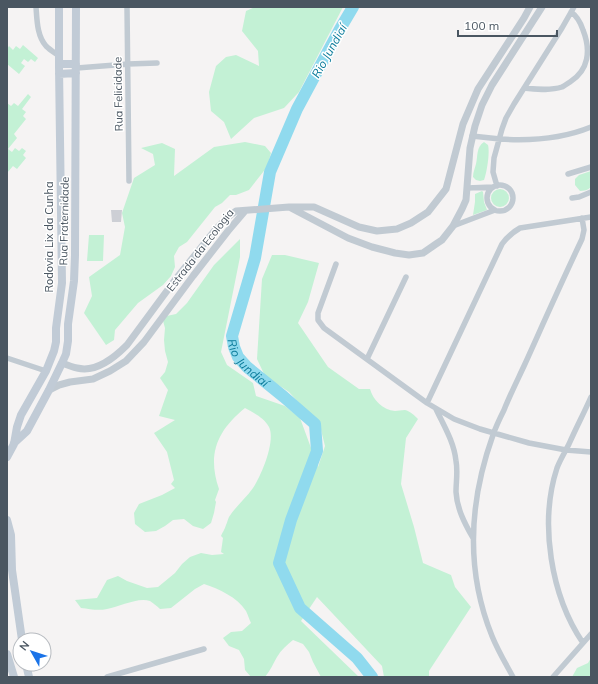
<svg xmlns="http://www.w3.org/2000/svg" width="598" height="684" font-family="Mulish,sans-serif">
<rect width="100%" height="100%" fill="#f5f3f3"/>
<path fill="#c3f1d5" d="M255,7H343L299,92L284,108L254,118L231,139L224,122L211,111L209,92L216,66L226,57L236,55L259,66L258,51L242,31L246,11Z
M23,45L38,58L35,62L31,59L28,62L24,59L21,63L25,66L19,74L7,64V49L9,46L13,50L16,46L20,49Z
M28,94L31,97L22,109L26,112L23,116L26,119L14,134L17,138L8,149L12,152L15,148L19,151L22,148L26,151L23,155L26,158L17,169L13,166L7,173V103L11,106L14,103L18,106Z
M245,142L265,146L271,153L267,167L249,190L236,195H230L222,203L215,207L187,242L179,247L174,256L175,267L171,276L163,285L138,303L115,330L114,340L106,345L84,313L92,296L89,277L120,255L125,227L122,213L134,178L155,165L153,154L141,148L162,143L175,149L174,176L214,147Z
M484,142L488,145C490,152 487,172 484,180L480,181L476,180L473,177C473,172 475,168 476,164C478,156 476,147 484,142Z
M591,171V187C588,190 584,191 580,191L575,185V179L579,175Z
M491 198a9 9 0 1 1 18 0a9 9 0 1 1-18 0Z
M482,191L483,192L484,202L487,210L473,215L475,202V194Z
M89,235H104L103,261H87Z
M240,239V257L221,352L227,365L253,383L256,396L285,406L300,418L318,467L325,446L320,426L289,392L265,376L257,359L262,279L272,255H285L319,263L308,302L298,323L328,367L359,389H370C373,400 383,410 395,411C398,411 401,410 405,410C410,411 415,416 418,419L406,438L401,484L414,527L423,563L451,575L455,587L471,607L429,671V677H384L382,666L317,597L301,621L359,677H321L313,662L309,652L303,644L293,640C287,645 281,650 277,657C273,664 270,671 265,677H251L245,670L244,659L239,650L229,646L223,638L231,632L242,631L251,623C249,619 248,615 246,611C237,597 219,589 204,584L195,589L171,608L160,609C157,606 153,603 150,601C137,597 120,607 107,609C98,611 90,609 81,608L75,600L97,598L107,580L118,576L127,581L147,588L158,587L175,573L182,564L190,557L201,553L212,555L224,554L221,552L223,538L221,536C222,533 225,529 226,525C227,523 228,519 229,517C236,506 246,498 253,488C261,476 276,441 269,427C264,418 254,413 245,408C217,431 207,454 219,489L215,500L216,502L214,513L211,523L203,529L193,526L184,519L173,520L165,526L156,531L145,532L135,524L134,513L139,504L162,495L175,488L171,484L174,480L167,452L154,433L175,420L159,416L168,390L160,378L165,372L168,362L165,351L164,340L165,328L162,317L176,314L187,303L214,265Z
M591,658V677H572L577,668L588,663Z"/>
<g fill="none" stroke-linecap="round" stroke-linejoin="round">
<path stroke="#90daee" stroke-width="12" id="s1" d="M353,7L340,29L297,109L270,172L255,258L232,336L234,347L238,357L247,367L284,397L315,424L317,451L291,520L279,563L300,608L357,658L372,677"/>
</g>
<path fill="#cdcfd5" d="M111,210H122L121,222H112Z"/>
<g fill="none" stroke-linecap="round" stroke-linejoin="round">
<path stroke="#c1cad2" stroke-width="5.5" d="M36,7C37,20 37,36 46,46C50,50 55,53 59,56
M127,7L129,181
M77,68L128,64L157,63
M524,88C536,89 550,91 562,87C564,86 567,84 570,82C589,70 591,50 583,30C581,24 577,16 571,12
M472,136C482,137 491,138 500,139C531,141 562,139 591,127
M568,174L591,167
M487 198a13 13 0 1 1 26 0a13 13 0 1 1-26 0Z
M497,186L493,172L494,158L502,129L506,118L514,104L562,28L574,7
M467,188L493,187
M572,198L579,197L591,192
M453,226L495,210
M336,264L318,313V320L324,328L427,403L454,419L480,429L529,443L566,450L591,452
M7,358L46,371
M367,359L406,277
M427,403L502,244C507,237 513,232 520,228L591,217
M436,409C444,426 454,442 456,461C458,471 456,482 456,492C457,509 465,524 473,538
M583,643C551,596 539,523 557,468C560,460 565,452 569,444C576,428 584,413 591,397
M107,677L204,649
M513,677C506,664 498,651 492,636C465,569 469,502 493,435C496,426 500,418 504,410C510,395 517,381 524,366C543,324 562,281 582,239L584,230L582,218
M553,677L591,634"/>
<path stroke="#c1cad2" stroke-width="7" d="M291,208L348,238L372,247L395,253L409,255L423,253L436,244L442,240L453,226L462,209L466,200L470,148L475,126L482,105L492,85L542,7
M62,363C67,365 72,367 77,368C96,373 114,358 127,345L175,280L216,229L228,217L236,211L289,207H314L359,227L377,231L397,229L411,223L428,212L446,189L463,124L478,89L524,18L530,7
M49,390L59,385L70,382L93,379L110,371L126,361L144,342L193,276L228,231L245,211"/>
<path stroke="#c1cbd6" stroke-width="8" d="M59,64H76
M59,74L76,73
M14,443L27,431L49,390L62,363L66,354L68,341V324L74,281L75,255L76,7
M7,457L14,444L17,427L21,415L46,371L54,351L56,342V328L62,283L59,67V7
M7,520L11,535L12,570L22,640
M7,654L14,677
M26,664L29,677"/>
</g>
<g text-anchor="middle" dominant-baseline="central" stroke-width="3" stroke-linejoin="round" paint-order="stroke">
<g font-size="11" fill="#4a5661" stroke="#fff">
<text transform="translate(118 94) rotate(-91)">Rua Felicidade</text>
<text transform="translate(64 221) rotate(-89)">Rua Fraternidade</text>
<text transform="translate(49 237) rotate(-90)">Rodovia Lix da Cunha</text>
<text transform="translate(200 250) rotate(-52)">Estrada da Ecologia</text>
</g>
<g font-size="12" font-style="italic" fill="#0c7c9b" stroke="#fff">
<text transform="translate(329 51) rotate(-61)">Rio Jundiaí</text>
<text stroke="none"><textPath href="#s1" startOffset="386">Rio Jundiaí</textPath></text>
</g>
</g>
<rect width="598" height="684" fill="none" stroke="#4a5661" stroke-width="16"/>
<g transform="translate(32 652) rotate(309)"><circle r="19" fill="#ffffff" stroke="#b7bbc0"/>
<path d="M0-3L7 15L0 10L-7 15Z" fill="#1a73e8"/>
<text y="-6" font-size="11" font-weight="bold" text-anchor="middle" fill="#4a5661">N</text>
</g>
<path d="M458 30v6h99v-6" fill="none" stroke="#4a5661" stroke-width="2"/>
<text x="464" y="30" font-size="12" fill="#4a5661" stroke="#ffffff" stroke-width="3" paint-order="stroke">100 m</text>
</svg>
